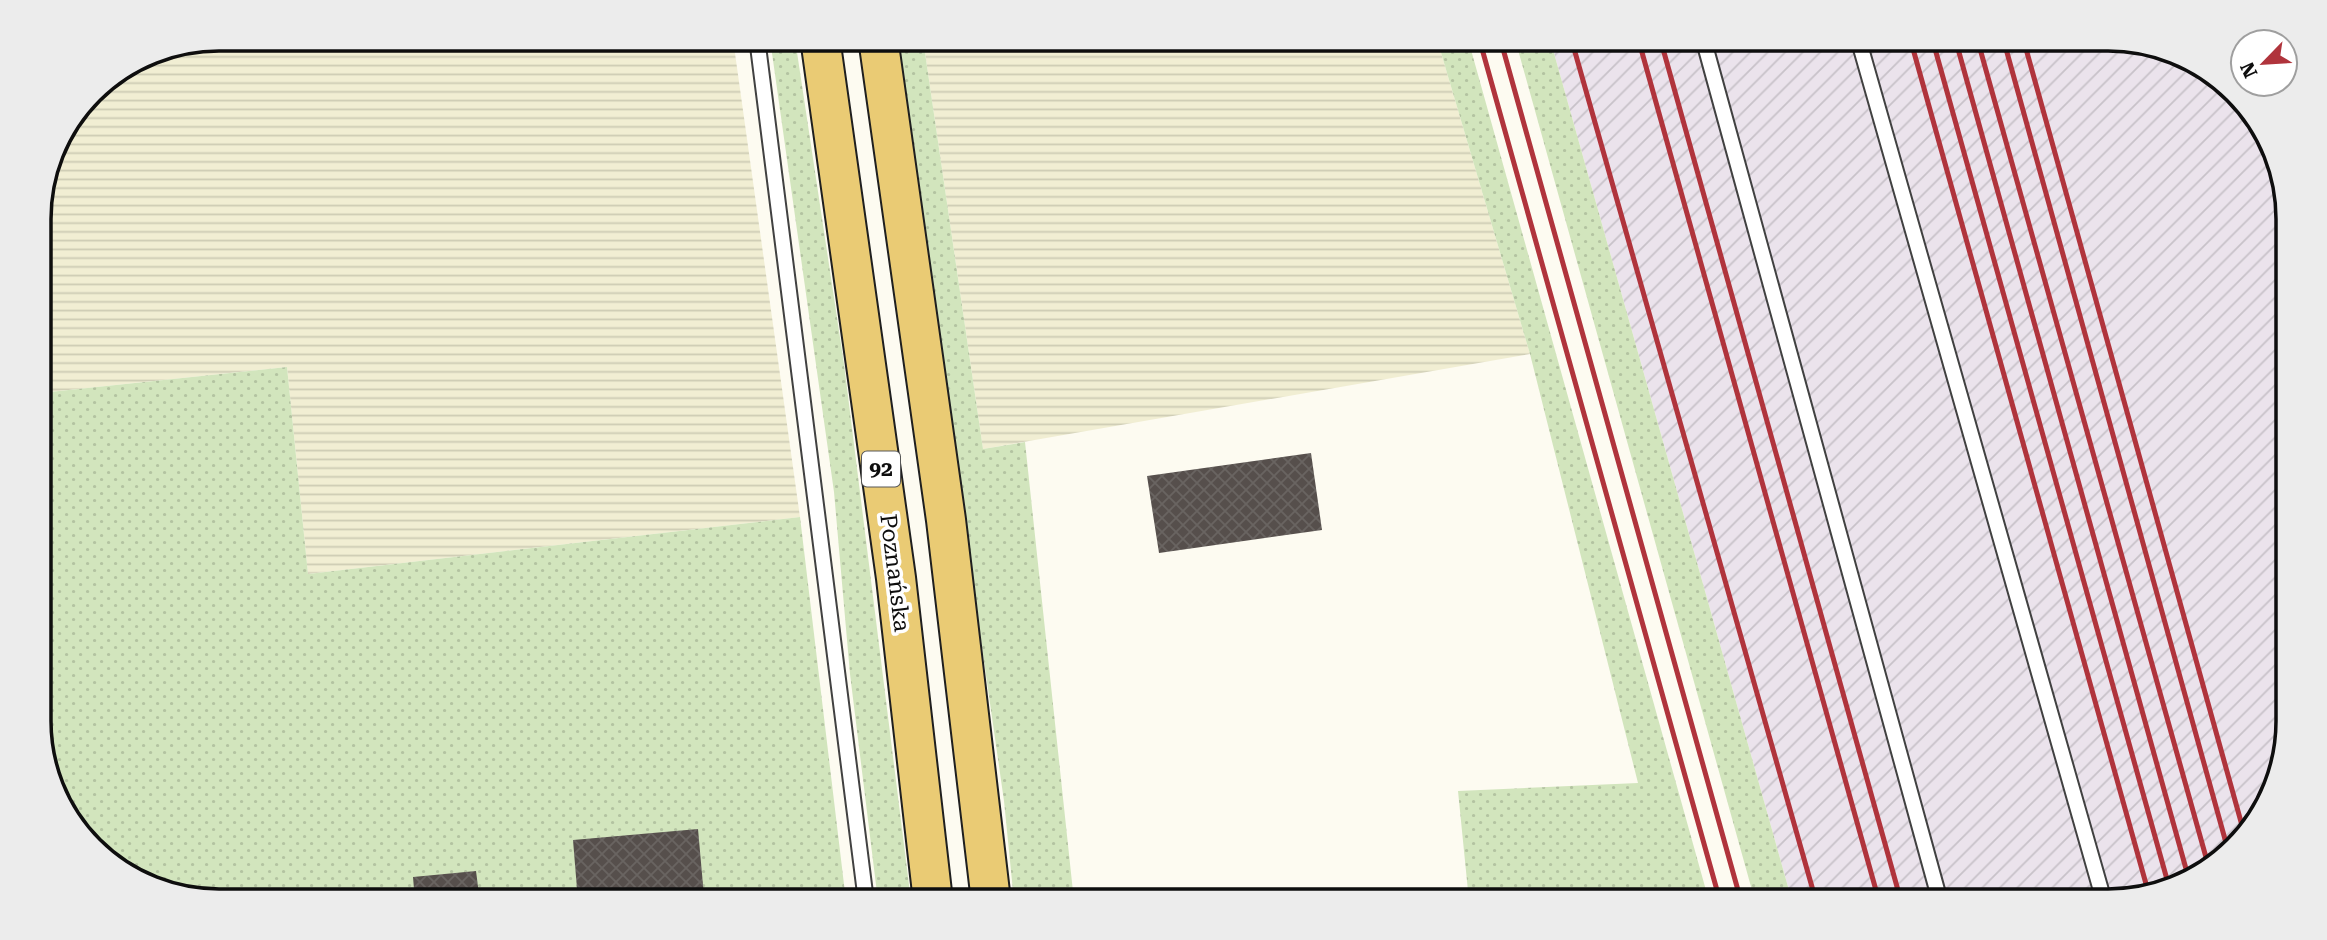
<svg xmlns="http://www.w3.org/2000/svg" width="2327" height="940" font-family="'Roboto Serif',serif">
<defs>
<pattern id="industrial-furrows" width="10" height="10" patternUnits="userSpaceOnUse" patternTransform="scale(1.75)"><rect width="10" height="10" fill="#ebe3ec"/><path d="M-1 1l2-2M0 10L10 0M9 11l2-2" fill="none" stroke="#c8c2c9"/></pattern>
<pattern id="farmland-rules" width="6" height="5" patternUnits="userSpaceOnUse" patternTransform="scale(1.75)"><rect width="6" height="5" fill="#f1eed3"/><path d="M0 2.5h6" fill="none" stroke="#cdcbb4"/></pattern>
<pattern id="grass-dots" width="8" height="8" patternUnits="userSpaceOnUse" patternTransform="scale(1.75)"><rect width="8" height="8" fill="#d2e5bd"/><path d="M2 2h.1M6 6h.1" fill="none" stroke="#b3c3a1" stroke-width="1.8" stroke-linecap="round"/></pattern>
<pattern id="building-cross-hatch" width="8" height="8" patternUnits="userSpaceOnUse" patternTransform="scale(1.75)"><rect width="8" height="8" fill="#564f4c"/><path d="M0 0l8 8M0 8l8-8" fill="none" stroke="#696461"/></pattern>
</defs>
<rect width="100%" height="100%" fill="#fdfbf1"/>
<path fill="url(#industrial-furrows)" d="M1550,39H2109L2167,48L2244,100L2287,195L2288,722L2279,780L2218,865L2120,901H1792Z"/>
<path fill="url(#farmland-rules)" d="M218,38L733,39L800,517L308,574L287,367L40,393L39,206L57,139L100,83L150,52Z
M923,39H1437L1530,354L983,449Z"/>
<path fill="url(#grass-dots)" d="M770,39H795L844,364L911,901H878L850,674L834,492Z
M895,39H923L983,449L1025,442L1074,901H1014L1004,801Z
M1437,39H1468L1709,901H1469L1458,791L1638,783L1530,354Z
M1515,39H1550L1792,901H1755Z
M287,367L308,574L800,517L846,901H218L160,892L83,840L42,756L40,393Z"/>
<path fill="url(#building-cross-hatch)" d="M1311,453L1322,530L1159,553L1147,476Z
M698,829L704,896L639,901H578L573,840Z
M476,871L479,894H468L469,901H415L413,877Z"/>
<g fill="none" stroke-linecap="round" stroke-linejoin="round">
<g stroke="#414141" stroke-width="18">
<path id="service" d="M757,38L866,901
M1703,38L1940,901
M1858,38L2104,901"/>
</g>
<g stroke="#1f1f1f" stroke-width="42">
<path id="primary" d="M820,38L896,578L933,901
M878,38L946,520L991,901"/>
</g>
<use href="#service" stroke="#fff" stroke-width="14"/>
<use href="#primary" stroke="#eacb74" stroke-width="38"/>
<path stroke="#b0343c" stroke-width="5" d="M1479,38L1720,901
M1500,38L1741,901
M1571,38L1816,901
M1638,38L1879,901
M1660,38L1901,901
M1910,38L2148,891
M1932,38L2168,883
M1955,38L2188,876
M1977,38L2209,868
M2003,38L2228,850
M2023,38L2243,829"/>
</g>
<g text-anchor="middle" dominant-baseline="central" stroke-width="7" stroke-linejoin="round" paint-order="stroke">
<rect fill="#fff" stroke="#565656" stroke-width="2" x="862" y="451.5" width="38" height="35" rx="5"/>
<g font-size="21" font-weight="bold" fill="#0e0e0e">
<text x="881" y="469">92</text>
</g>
<g font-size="23" fill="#0e0e0e" stroke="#fff">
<text transform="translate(895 573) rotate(83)">Poznańska</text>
</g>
</g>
<path d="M0 0H2327V940H0ZM219 51H2108A168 168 0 0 1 2276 219V721A168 168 0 0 1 2108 889H219A168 168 0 0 1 51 721V219A168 168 0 0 1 219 51Z" fill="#ececec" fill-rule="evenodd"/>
<path fill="none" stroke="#0e0e0e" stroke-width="3.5" d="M219 51H2108A168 168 0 0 1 2276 219V721A168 168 0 0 1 2108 889H219A168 168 0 0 1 51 721V219A168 168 0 0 1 219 51Z"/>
<g transform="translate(2264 63) rotate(245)"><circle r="33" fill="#ffffff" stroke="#9f9f9f" stroke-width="2"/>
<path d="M0-5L12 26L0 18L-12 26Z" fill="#b0343c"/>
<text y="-10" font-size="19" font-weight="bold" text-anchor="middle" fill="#0e0e0e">N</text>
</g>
</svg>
